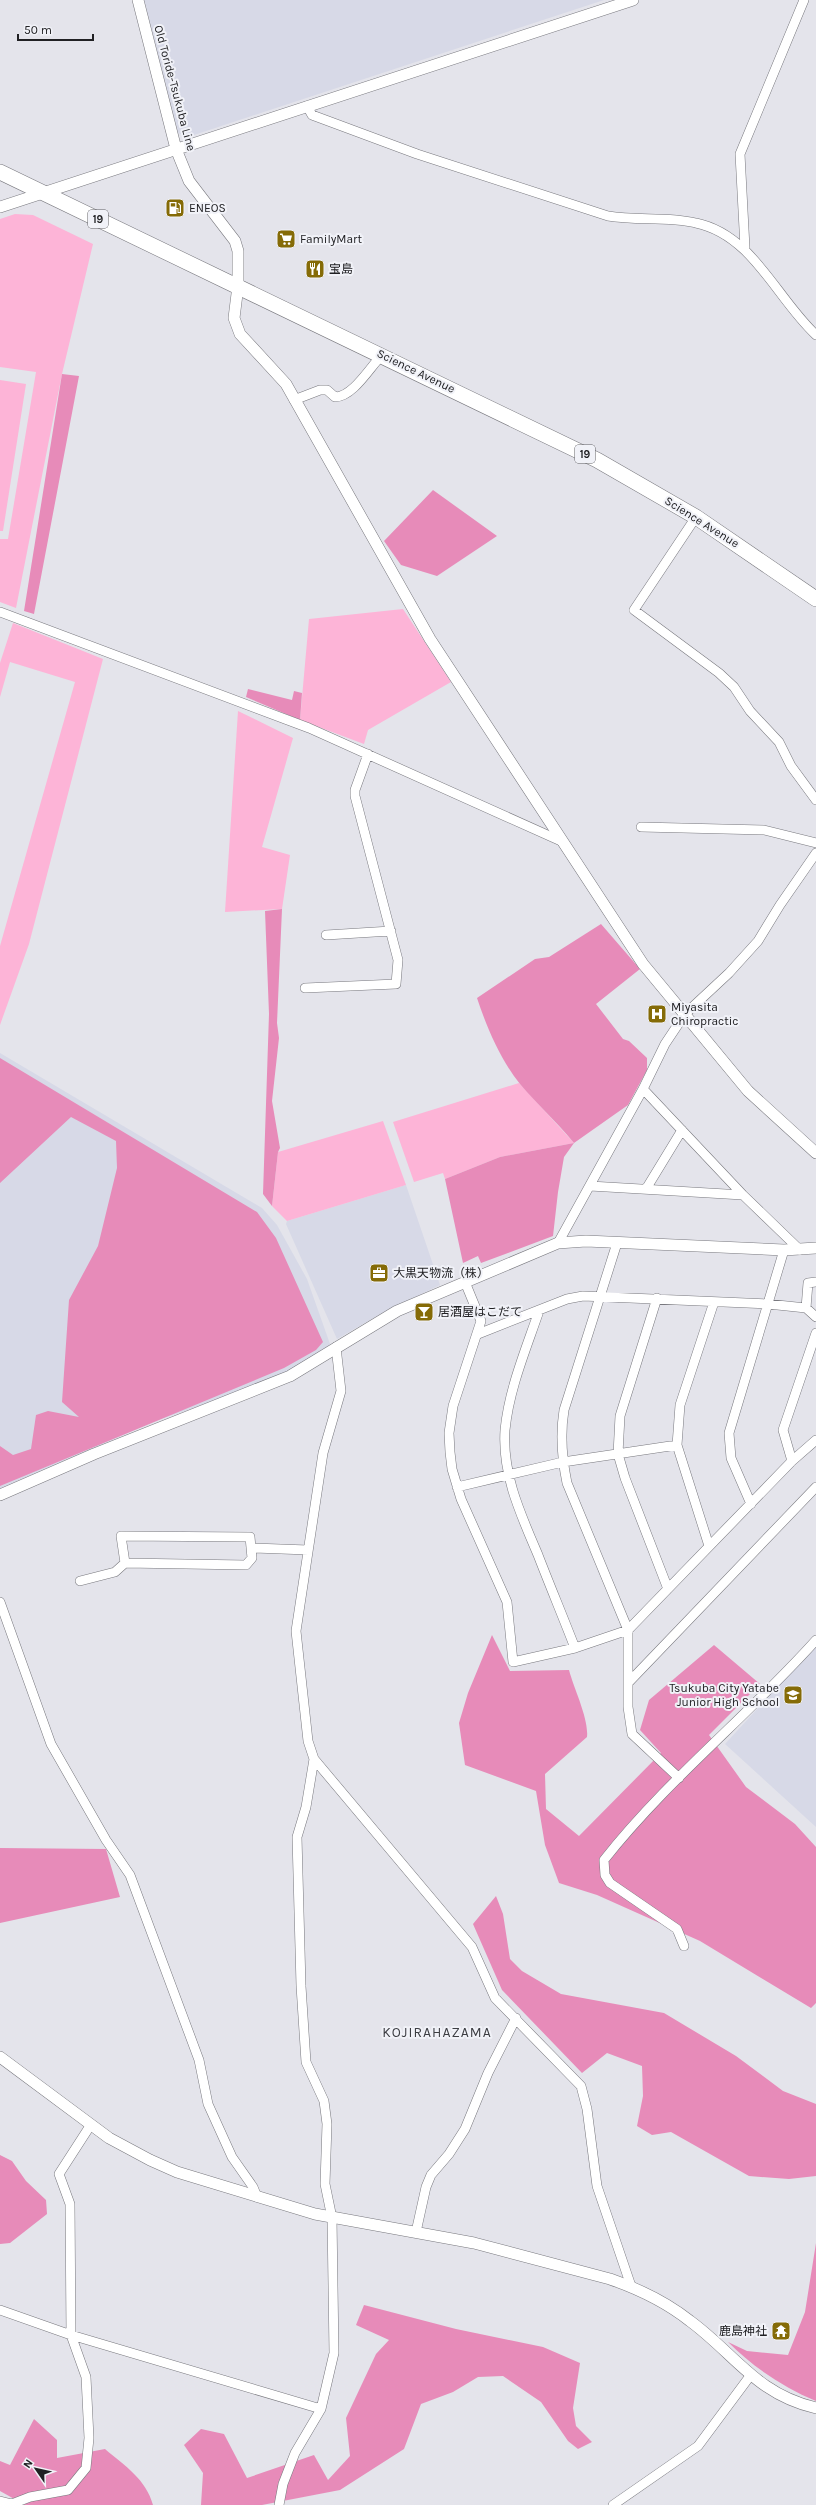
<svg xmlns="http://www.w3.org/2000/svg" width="816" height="2505" font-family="Karla,'Noto Sans JP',sans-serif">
<rect width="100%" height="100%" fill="#e4e4eb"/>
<path fill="#d7d9e7" d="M144,0H604L188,137L178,133Z
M0,1053L262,1208L277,1225L307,1279L330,1344L328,1347L284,1374L258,1386L155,1421L0,1489Z
M406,1185L440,1285L382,1313L337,1339L286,1224L287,1221Z
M816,1645V1827L725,1744Z"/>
<path fill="#fdb4d7" d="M15,214L33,215L93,244L62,374L16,608L0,602V539H8L36,372L0,367V219Z
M0,380L26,384L3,531H0Z
M403,609L451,682L368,730L364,744L300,720L309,619Z
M13,623L103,659L29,944L0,1025V946L75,682L10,662L0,697V663Z
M238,711L293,738L262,847L290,855L282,909L225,912Z
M519,1083L574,1143L500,1157L445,1179L443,1173L414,1182L393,1122Z
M383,1121L406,1185L287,1221L272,1206L278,1152Z"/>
<path fill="#e78bb9" d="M62,374L79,376L34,614L24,611Z
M433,490L497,536L437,576L401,565L384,541Z
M248,689L292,700L294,691L302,693L300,720L246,697Z
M282,909L277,1023L279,1038L272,1101L280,1148L278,1152L272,1206L263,1194L269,1014L265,911Z
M601,924L640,969L596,1004L623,1039L629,1041L647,1058V1070L628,1105L574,1143L564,1157L558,1192L553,1236L481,1263L478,1256L463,1263L445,1179L500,1157L574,1143C557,1122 537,1104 520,1084C500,1059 487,1028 477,998L535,959L549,957Z
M0,1058L257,1212L276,1238L323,1342L316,1350L284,1368L0,1486V1446L13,1455L31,1449L36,1415L48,1411L79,1417L62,1402L69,1300L98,1246L117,1168L116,1141L71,1117L0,1183Z
M492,1635L510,1671L569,1670C574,1689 589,1719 587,1737L545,1774L546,1809L579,1836L661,1753L640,1730L649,1700L714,1645L760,1684L709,1735L746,1787L795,1824L816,1847V2003L811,2008L700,1941L597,1895L559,1883L545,1845L536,1791L465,1765L459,1723L468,1693Z
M0,1848L106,1849L120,1897L0,1923Z
M496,1896L503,1914L510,1959L522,1971L561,1994L664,2013L736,2056L783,2091L816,2104V2176L789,2179L749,2176L671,2132L652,2135L637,2126L643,2096L642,2066L607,2053L582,2073L502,1990L473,1924Z
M0,2155L12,2161L26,2181L46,2200L47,2214L10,2243L0,2244Z
M816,2243V2401C783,2387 754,2368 728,2342L747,2351L788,2355L805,2312Z
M364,2305L456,2329L543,2347L580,2363L573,2408L576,2426L592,2442L578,2449L568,2441L541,2402L503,2376L478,2377L453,2392L421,2404L404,2449L340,2490L262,2505H201L203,2473L184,2445L201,2429L224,2434L247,2478L314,2455L328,2480L350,2456L346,2418L376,2354L389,2340L356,2325Z
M34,2419L57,2440V2458L105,2449C125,2466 146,2479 153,2505H25L0,2491V2461L10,2465Z"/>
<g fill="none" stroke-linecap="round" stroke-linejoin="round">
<g stroke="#78787e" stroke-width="10">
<path id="minor" d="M307,106L312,115L417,154L608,216C637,221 667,216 696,223C753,235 776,298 816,335
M745,248L740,154L804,0
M294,400L320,390H327L335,397C353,397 370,367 382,355
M696,517L634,610L719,673L734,687L750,711L779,742L791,766L816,800
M0,612L309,728L563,842
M641,827L764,830L816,843
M326,935L391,931
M305,988L396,984L398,960L355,796V790L368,754
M643,1089L743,1195L800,1250
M590,1186L743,1195
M646,1189L682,1130
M558,1243L643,1089L665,1044L685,1014L729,973L758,941L780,905L816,853
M617,1243L564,1410C560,1435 562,1459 567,1483L628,1630V1707L632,1734L679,1778
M465,1282L481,1321L453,1406L449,1433L450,1452L452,1469L461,1499L507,1602L513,1662L575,1648L628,1630L792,1461L816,1440
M657,1298L620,1416L618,1454L625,1478L668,1589
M806,1308L808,1283L816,1282
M539,1311C526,1349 509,1389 505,1430C502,1475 521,1515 538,1555C550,1586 563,1617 575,1648
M478,1334L567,1299L583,1296L768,1304L806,1308L816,1317
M792,1461L783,1430L816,1333
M457,1487L563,1462L677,1445
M751,1504L731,1458L729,1433L784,1250
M121,1536L250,1537L252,1558L246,1565L125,1563Z
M709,1546L677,1445L680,1405L714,1302
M252,1548L308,1550
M80,1581L115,1572L125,1563
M0,1602L51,1744L106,1840L130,1875L199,2060L208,2104L232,2157L253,2187L257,2197
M629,1682L816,1487
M314,1759L472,1947L495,1998L581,2086L587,2109L597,2186L631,2286
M684,1946L677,1929L610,1883L605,1875L604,1860C667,1780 748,1716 816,1640
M416,2232L426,2187L431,2175L449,2154L465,2129L488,2073L516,2018
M0,2310L71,2335L321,2409
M0,2501L12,2504L30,2497L68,2490L86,2468L89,2438L86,2377L71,2335L70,2204L59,2174L90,2126
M279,2505L283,2484L295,2453L321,2409L334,2353L332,2218L325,2184L327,2124L324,2101L306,2062L301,1986L297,1837L306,1807L314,1759L308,1741L296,1631L323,1453L341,1391L336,1347
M613,2505L698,2446L750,2376"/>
</g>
<g stroke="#78787e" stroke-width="12">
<path id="tertiary" d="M138,0L176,149L189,181L235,241L238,251V286L234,318L240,334L286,384L430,639L643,964L748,1091L816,1153
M0,207L633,0
M0,1495L94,1454L290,1376L397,1311L558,1243L586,1241L784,1250L816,1248
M0,2057L109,2138L150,2160L177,2172L315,2214L474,2243L610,2279C639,2289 666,2302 690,2321C735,2354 756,2394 816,2408"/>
</g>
<g stroke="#78787e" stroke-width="16">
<path id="primary" d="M0,172L597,460L696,517L816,599"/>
</g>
<use href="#minor" stroke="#fff" stroke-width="9"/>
<use href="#tertiary" stroke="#fff" stroke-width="11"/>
<use href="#primary" stroke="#fff" stroke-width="15"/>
</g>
<defs>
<g id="fuel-square" transform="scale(1)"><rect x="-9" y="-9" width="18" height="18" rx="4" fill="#856b07" stroke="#f1f2f8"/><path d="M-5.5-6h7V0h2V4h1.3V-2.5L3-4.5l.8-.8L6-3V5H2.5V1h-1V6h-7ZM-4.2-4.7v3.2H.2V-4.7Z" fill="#fff"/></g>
<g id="supermarket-square" transform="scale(1)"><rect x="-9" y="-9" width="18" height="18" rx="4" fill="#856b07" stroke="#f1f2f8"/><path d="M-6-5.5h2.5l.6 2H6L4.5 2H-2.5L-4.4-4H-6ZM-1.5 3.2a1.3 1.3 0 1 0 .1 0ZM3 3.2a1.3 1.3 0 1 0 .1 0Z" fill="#fff"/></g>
<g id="restaurant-square" transform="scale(1)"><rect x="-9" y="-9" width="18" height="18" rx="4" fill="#856b07" stroke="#f1f2f8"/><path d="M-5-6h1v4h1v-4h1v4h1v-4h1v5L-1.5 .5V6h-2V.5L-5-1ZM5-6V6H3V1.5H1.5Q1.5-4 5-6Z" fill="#fff"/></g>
<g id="hospital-square" transform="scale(1)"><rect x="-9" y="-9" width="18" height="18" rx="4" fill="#856b07" stroke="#f1f2f8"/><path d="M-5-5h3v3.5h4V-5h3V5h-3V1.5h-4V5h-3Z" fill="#fff"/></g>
<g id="office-square" transform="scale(1)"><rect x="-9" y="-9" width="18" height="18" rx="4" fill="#856b07" stroke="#f1f2f8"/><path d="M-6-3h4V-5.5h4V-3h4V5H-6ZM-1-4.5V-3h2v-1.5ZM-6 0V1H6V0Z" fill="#fff"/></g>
<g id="bar-square" transform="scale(1)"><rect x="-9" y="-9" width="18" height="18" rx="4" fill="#856b07" stroke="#f1f2f8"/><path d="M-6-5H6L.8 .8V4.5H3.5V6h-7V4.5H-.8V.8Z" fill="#fff"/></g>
<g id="school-square" transform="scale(1)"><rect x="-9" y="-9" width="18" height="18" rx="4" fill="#856b07" stroke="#f1f2f8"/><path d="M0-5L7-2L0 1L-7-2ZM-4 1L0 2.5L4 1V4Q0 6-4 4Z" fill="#fff"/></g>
<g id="temple-square" transform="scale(1)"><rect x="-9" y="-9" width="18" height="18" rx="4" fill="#856b07" stroke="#f1f2f8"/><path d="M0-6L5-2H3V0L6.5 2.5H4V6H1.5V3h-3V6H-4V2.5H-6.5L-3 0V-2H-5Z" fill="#fff"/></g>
</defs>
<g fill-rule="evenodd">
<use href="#fuel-square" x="175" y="208"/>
<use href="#supermarket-square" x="286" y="239"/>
<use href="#restaurant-square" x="315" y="269"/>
<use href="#hospital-square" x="657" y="1014"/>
<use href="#office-square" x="379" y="1273"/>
<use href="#bar-square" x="424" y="1312"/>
<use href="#school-square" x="793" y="1695"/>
<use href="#temple-square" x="781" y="2331"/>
</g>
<g text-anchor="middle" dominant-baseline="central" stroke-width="4" stroke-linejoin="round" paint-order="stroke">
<g fill="#f1f2f8" stroke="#5f5f63" stroke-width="1">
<rect x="88" y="210" width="20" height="18" rx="3"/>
<rect x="575" y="445" width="20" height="18" rx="3"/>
</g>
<g font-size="11" font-weight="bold" fill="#202023">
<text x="98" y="219">19</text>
<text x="585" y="454">19</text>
</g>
<g font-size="12" fill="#202023" stroke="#f1f2f8">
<text transform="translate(175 88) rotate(75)">Old Toride-Tsukuba Line</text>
<text transform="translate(416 371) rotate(26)">Science Avenue</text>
<text transform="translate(702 522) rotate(32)">Science Avenue</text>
</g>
<g font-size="12" fill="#202023" stroke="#f1f2f8" text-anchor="start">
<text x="189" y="208">ENEOS</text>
<text x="300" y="239">FamilyMart</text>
<text x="329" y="269">宝島</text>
<text x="671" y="1007">Miyasita<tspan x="671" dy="14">Chiropractic</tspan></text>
<text x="393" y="1273">大黒天物流（株）</text>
<text x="438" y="1312">居酒屋はこだて</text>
<text x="779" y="1688" text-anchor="end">Tsukuba City Yatabe<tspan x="779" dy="14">Junior High School</tspan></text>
<text x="767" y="2331" text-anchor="end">鹿島神社</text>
</g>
<g font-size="14" letter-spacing="1" fill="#3d3e43" stroke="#f1f2f8">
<text x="437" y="2032">KOJIRAHAZAMA</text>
</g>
</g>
<g transform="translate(36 2469) rotate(304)" stroke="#f1f2f8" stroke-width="3" paint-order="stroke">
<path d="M0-3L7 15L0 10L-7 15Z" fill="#202023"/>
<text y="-6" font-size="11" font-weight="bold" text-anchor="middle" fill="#202023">N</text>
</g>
<path d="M18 34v6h75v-6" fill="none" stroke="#202023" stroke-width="2"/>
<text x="24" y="34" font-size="12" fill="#202023" stroke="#f1f2f8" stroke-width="3" paint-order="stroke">50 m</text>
</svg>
